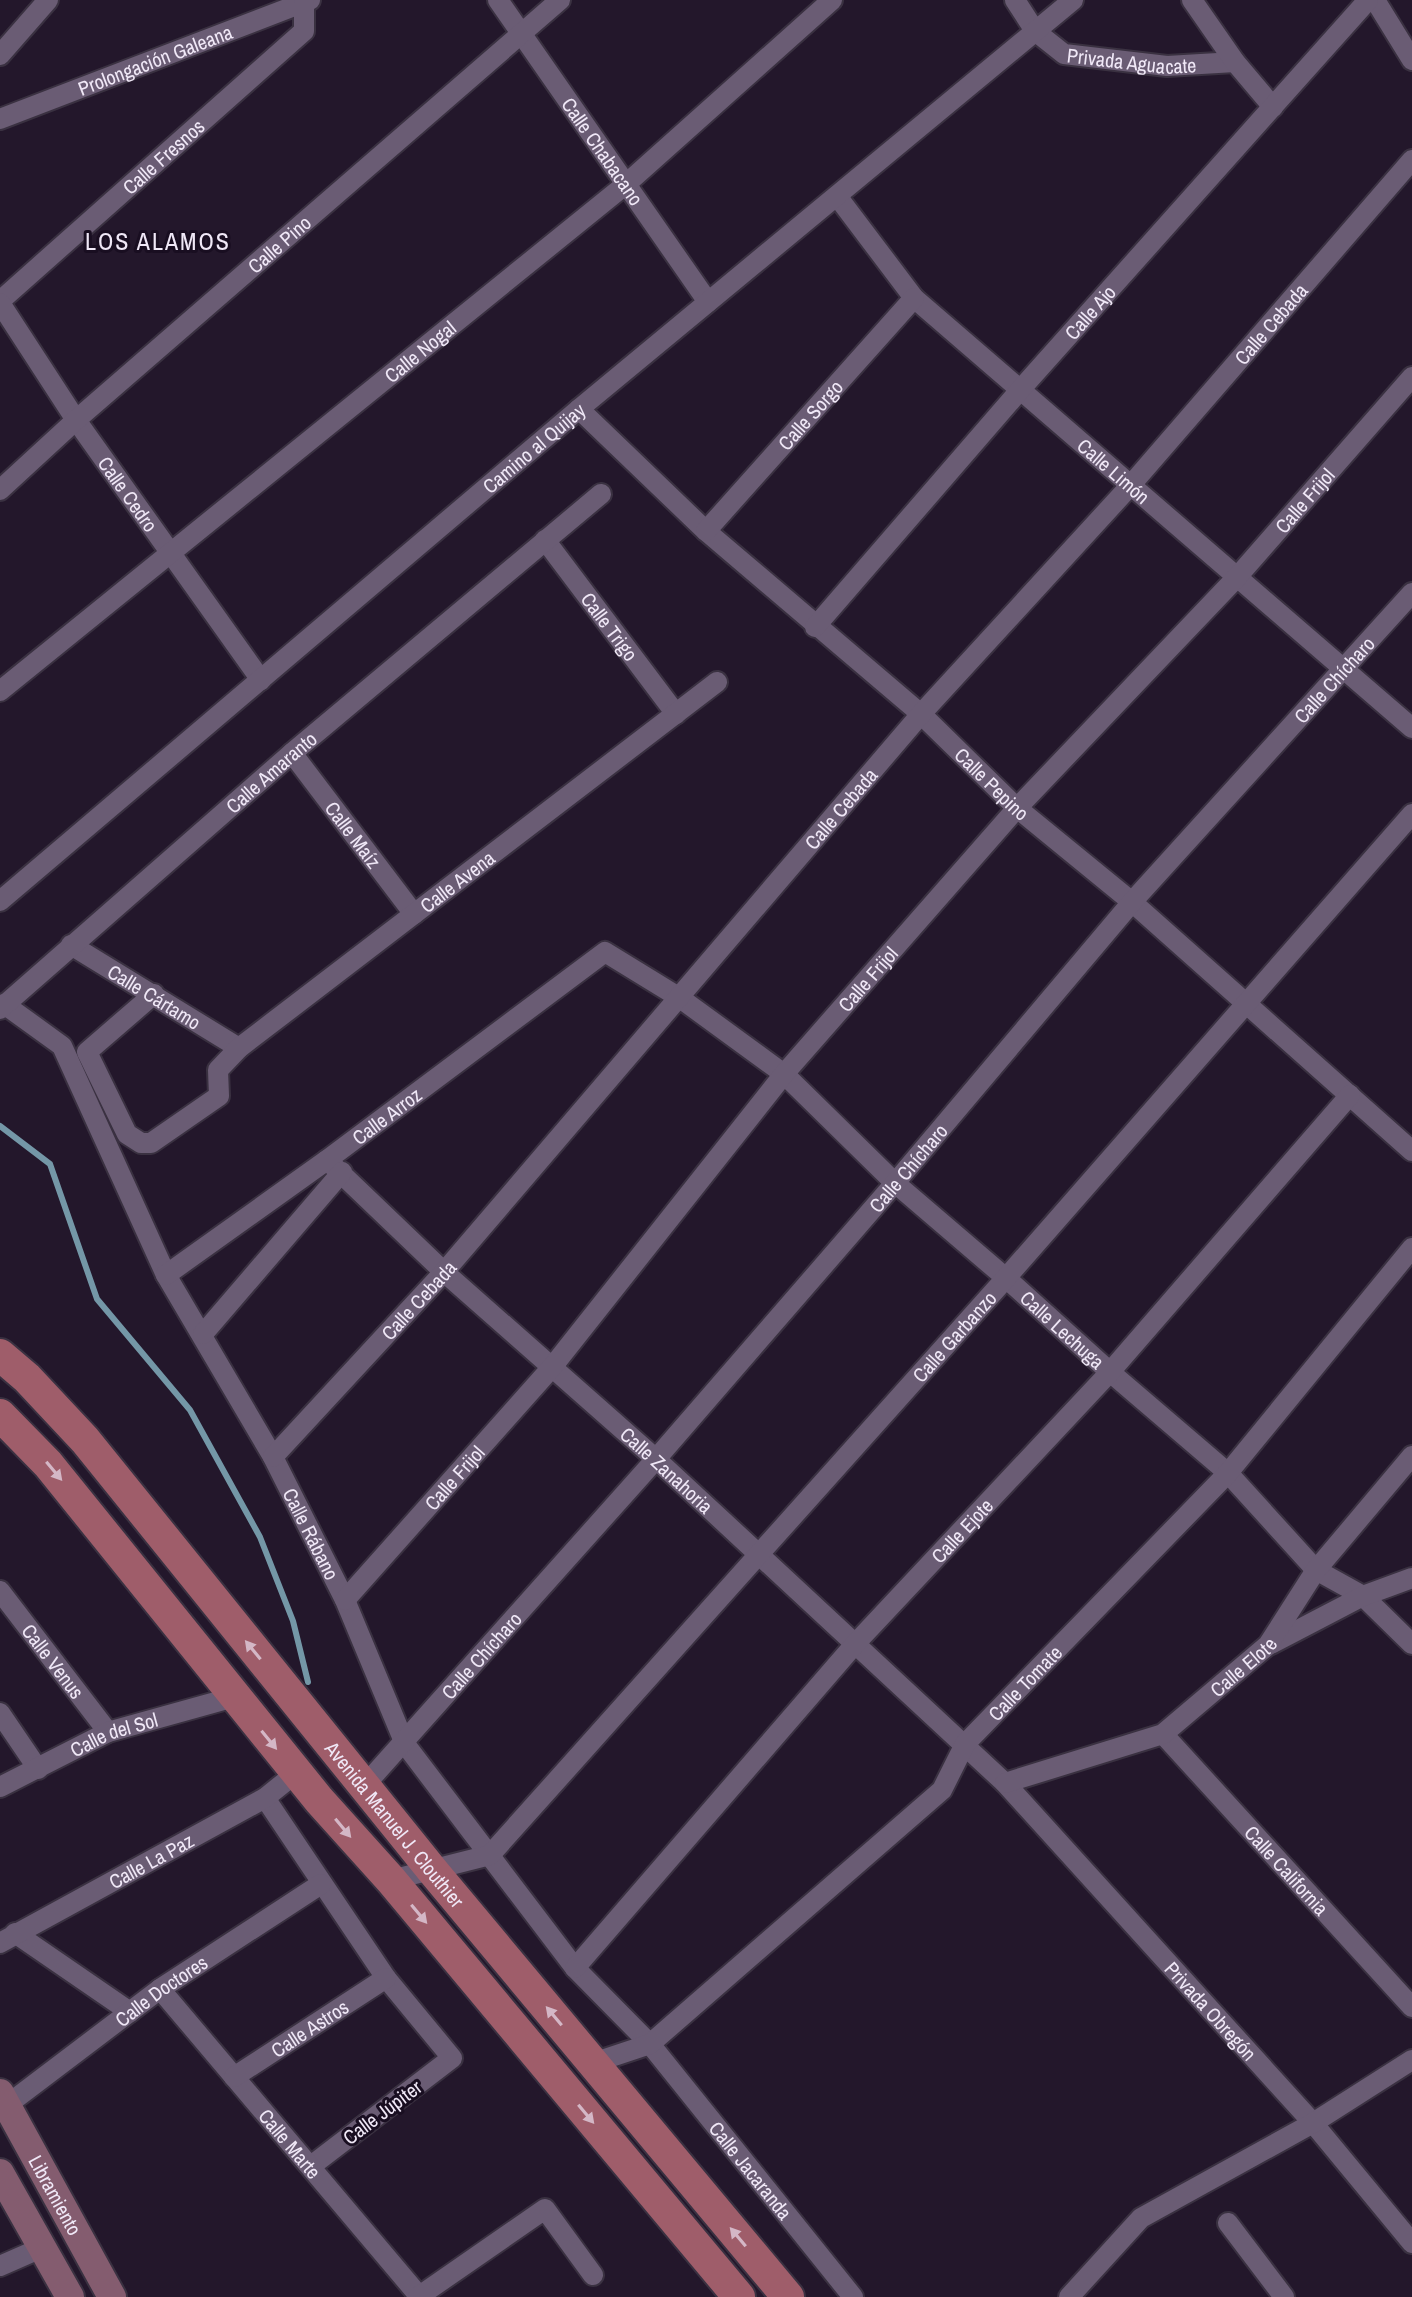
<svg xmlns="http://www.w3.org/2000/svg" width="1412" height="2297" font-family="'Archivo Narrow',sans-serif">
<rect width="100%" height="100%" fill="#23172b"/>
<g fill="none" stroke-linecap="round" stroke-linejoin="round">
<path stroke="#7497a7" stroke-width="6" d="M0,1126L50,1164L97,1299L190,1410L260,1537L293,1621L308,1682"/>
<g stroke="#3a3141" stroke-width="24">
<g id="minor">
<path id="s1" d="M498,0L708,302"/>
<path id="s2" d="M1015,0L1035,31L1064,54L1167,66L1235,62"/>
<path d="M1192,0L1235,62L1273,107"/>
<path d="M1375,0L1412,60"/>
<path d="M0,55L48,0"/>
<path id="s3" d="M0,119L310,0"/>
<path id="s4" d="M837,196L914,298L1412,728"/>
<path id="s5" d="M0,301L304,31V3"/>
<path id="s6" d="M0,303L76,420L261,680"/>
<path id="s7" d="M579,409L706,531L921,714L1017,808L1132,902L1412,1151"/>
<path id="s8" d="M0,490L76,420L560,0"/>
<path id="s9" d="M706,531L914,298"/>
<path id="s10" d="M545,540L676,714"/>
<path id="s11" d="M815,627L1020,390L1368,0"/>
<path id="s12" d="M0,691L625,185L832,0"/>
<path id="s13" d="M292,753L414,914"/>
<path id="s14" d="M0,901L579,409L1073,0"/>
<path id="s15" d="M71,945L239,1048"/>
<path id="s16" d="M154,994L87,1052L127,1134L141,1143H151L219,1096L218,1070L239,1048L717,682"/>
<path id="s17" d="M4,1004L62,1046L166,1275L273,1457L345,1600L405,1744L575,1968L650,2044L853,2297"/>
<path id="s18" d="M0,1009L292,753L601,494"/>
<path id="s19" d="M327,1160L444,1272L656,1459L1005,1783L1313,2123L1412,2243"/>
<path id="s20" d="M166,1275L327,1160L605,952L680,998L784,1074L895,1183L1006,1278L1110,1372L1228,1473L1316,1570L1363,1596L1412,1644"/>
<path d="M203,1334L342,1172"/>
<path id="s21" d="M273,1457L444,1272L921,714L1130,486L1412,160"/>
<path id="s22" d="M0,1591L108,1732"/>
<path id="s23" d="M345,1600L553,1366L784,1074L1017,808L1238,576L1412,377"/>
<path d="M1271,1644L1363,1596L1412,1578"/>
<path d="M0,1713L38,1769"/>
<path id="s24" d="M1163,1734L1412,2007"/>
<path id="s25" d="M1005,1783L1163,1734L1268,1645L1316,1570L1412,1456"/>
<path id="s26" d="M365,1785L656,1459L895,1183L1132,902L1412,593"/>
<path id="s27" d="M0,1787L108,1732L234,1697"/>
<path d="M265,1798L386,1978L452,2058L311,2166"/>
<path id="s28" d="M391,1880L490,1855L1006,1278L1412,814"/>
<path d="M15,1933L130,2012"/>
<path id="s29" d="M0,1943L265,1798L296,1773"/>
<path id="s30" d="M575,1968L855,1644L1110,1372L1350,1095"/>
<path id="s31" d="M160,1989L420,2297"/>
<path id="s32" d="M593,2063L650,2044L942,1790L965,1744L1228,1473L1412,1248"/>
<path id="s33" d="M234,2077L386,1978"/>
<path id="s34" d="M7,2105L160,1989L321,1884"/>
<path d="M1228,2223L1284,2297"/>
<path d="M0,2266L41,2248"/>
<path d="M418,2297L545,2209L593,2275"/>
<path d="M1069,2297L1141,2218L1313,2123L1412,2060"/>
</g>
</g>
<g stroke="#3a3141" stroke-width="32">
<g id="secondary">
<path id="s35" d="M0,2093L112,2297"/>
<path d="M0,2173L70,2297"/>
</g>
</g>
<g stroke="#3a3141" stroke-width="36">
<g id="primary">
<path id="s36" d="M0,1355L27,1378L85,1440L432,1870L788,2297"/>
<path d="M0,1415L48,1464L319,1800L391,1880L739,2297"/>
</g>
</g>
<use href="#minor" stroke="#6a5c74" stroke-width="20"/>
<use href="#secondary" stroke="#845c6f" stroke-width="28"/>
<use href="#primary" stroke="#9f5d6a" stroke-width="32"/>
</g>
<defs><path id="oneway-solid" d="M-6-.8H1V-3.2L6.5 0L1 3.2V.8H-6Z" transform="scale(2)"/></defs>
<g fill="#d4b7c6">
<use href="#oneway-solid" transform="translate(54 1471) rotate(50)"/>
<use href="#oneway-solid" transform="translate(253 1650) rotate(-129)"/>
<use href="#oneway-solid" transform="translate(269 1740) rotate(51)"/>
<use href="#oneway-solid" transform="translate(343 1828) rotate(50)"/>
<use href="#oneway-solid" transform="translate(419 1914) rotate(50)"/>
<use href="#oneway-solid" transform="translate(554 2016) rotate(-130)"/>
<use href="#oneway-solid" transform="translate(586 2114) rotate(50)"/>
<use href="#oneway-solid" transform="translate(738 2237) rotate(-130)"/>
</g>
<g text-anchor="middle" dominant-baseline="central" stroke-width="6" stroke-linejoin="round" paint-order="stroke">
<g font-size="20" fill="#f0e8f7" stroke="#190e21">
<text stroke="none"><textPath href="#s2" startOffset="142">Privada Aguacate</textPath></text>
<text stroke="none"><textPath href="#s3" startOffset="166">Prolongación Galeana</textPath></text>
<text stroke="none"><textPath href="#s1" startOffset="184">Calle Chabacano</textPath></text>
<text stroke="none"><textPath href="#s5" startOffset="218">Calle Fresnos</textPath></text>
<text stroke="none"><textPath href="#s8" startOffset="372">Calle Pino</textPath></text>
<text stroke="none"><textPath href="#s11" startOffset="418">Calle Ajo</textPath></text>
<text stroke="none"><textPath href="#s21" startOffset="1510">Calle Cebada</textPath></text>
<text stroke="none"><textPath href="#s12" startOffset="540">Calle Nogal</textPath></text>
<text stroke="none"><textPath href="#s9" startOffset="156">Calle Sorgo</textPath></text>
<text stroke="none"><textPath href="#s14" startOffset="700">Camino al Quijay</textPath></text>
<text stroke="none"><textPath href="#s4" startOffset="392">Calle Limón</textPath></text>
<text stroke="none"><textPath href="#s6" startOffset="230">Calle Cedro</textPath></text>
<text stroke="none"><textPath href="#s23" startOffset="1460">Calle Frijol</textPath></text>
<text stroke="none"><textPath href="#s10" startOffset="108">Calle Trigo</textPath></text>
<text stroke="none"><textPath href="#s26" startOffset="1470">Calle Chícharo</textPath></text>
<text stroke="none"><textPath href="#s18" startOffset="360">Calle Amaranto</textPath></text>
<text stroke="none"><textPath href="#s7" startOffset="558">Calle Pepino</textPath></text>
<text stroke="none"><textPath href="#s21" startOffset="862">Calle Cebada</textPath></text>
<text stroke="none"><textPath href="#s13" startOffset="102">Calle Maíz</textPath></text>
<text stroke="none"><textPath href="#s16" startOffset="620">Calle Avena</textPath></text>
<text stroke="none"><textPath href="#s23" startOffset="812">Calle Frijol</textPath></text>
<text stroke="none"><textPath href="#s15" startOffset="98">Calle Cártamo</textPath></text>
<text stroke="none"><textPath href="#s20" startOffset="272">Calle Arroz</textPath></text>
<text stroke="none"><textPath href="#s26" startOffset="822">Calle Chícharo</textPath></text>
<text stroke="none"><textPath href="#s21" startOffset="214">Calle Cebada</textPath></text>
<text stroke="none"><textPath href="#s20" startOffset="1140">Calle Lechuga</textPath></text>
<text stroke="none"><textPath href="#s28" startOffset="798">Calle Garbanzo</textPath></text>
<text stroke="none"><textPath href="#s19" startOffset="460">Calle Zanahoria</textPath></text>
<text stroke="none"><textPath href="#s23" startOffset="164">Calle Frijol</textPath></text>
<text stroke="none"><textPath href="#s30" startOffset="584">Calle Ejote</textPath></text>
<text stroke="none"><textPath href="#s17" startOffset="620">Calle Rábano</textPath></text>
<text stroke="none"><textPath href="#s26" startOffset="174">Calle Chícharo</textPath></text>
<text stroke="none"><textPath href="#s22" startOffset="88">Calle Venus</textPath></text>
<text stroke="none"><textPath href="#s25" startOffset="270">Calle Elote</textPath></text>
<text stroke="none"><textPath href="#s32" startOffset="584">Calle Tomate</textPath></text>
<text stroke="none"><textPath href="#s27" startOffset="126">Calle del Sol</textPath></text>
<text stroke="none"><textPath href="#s36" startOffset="614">Avenida Manuel J. Clouthier</textPath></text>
<text stroke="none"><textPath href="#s29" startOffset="172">Calle La Paz</textPath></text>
<text stroke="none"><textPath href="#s24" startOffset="184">Calle California</textPath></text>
<text stroke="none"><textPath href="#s34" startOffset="192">Calle Doctores</textPath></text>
<text stroke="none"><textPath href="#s19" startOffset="1228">Privada Obregón</textPath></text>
<text stroke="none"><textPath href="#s33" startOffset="90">Calle Astros</textPath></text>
<text transform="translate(382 2112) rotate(-37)">Calle Júpiter</text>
<text stroke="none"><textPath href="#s31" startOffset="202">Calle Marte</textPath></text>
<text stroke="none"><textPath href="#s17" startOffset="1400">Calle Jacaranda</textPath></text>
<text stroke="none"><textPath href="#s35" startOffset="116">Libramiento</textPath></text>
</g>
<g font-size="24" letter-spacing="2" fill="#f0e8f7" stroke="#190e21">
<text x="158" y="241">LOS ALAMOS</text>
</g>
</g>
</svg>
